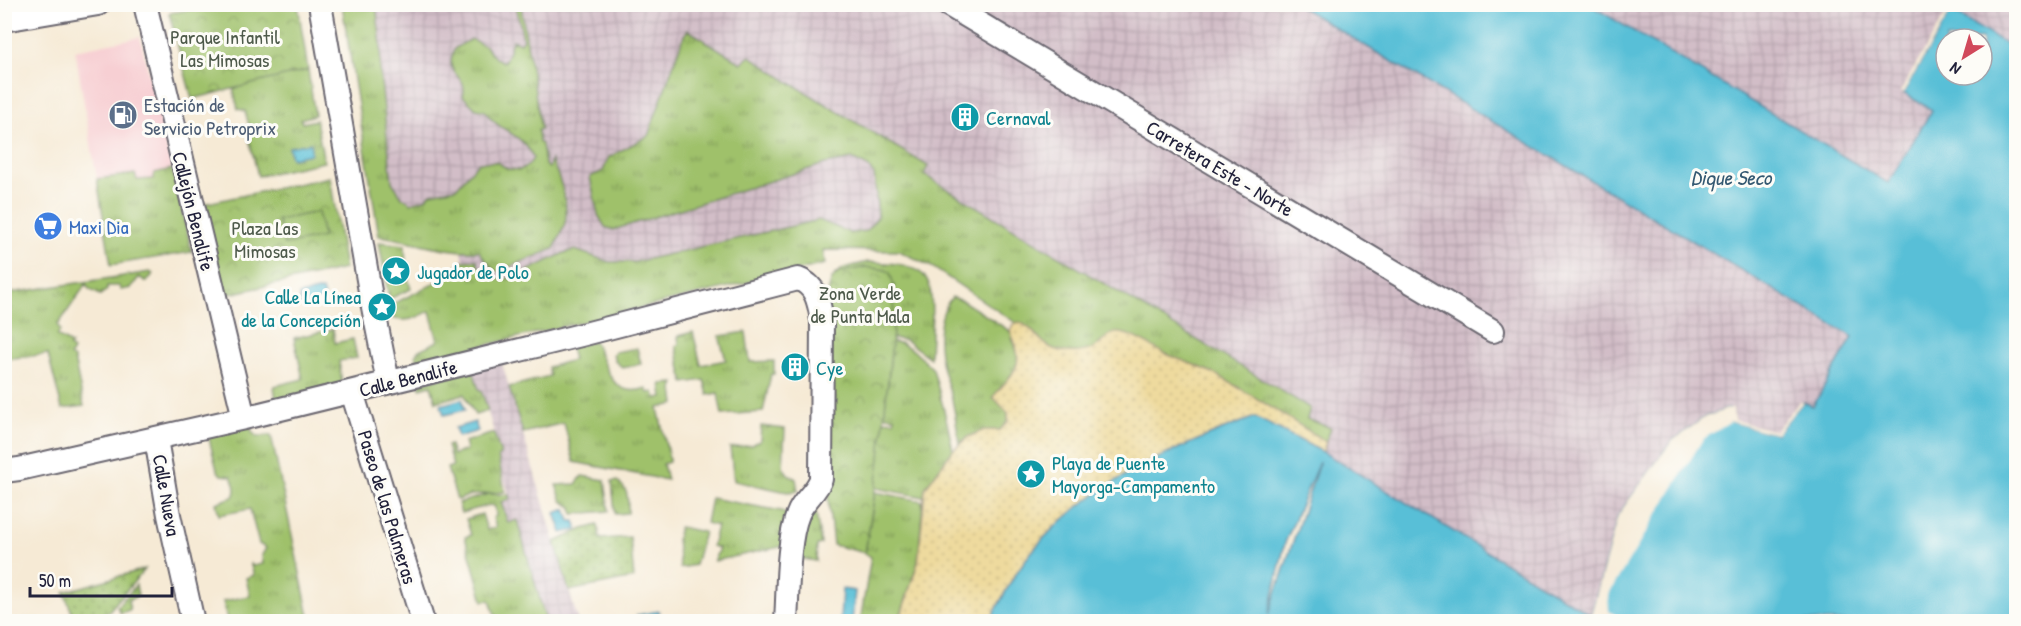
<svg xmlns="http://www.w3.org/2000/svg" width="2021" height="626" font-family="'Patrick Hand',sans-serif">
<defs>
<pattern id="industrial-grid" width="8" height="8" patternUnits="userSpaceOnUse" patternTransform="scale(1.5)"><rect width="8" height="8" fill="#d2bdc7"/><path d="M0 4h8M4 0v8" fill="none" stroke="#b4a2ac"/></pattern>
<pattern id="grass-tufts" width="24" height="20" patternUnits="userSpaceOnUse" patternTransform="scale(1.5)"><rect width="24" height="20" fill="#9fc16a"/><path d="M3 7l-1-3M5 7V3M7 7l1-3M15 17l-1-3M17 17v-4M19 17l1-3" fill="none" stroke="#819c58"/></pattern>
<pattern id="sand-dots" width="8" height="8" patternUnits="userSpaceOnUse" patternTransform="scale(1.5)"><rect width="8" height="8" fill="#eeda9e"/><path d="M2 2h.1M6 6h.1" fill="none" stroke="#ccbb89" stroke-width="1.8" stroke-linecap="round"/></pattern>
<pattern id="park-crowns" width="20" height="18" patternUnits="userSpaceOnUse" patternTransform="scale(1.5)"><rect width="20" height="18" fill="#9fc16a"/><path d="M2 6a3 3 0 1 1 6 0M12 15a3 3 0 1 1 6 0" fill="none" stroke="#819c58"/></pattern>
<pattern id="garden-dots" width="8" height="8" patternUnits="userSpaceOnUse" patternTransform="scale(1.5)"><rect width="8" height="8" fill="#9fc16a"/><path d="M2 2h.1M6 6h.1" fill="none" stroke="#819c58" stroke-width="1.8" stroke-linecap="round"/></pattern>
</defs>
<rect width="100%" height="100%" fill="#fdfcf7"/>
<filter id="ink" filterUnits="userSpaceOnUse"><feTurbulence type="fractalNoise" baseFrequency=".0167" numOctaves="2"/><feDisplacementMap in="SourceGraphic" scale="12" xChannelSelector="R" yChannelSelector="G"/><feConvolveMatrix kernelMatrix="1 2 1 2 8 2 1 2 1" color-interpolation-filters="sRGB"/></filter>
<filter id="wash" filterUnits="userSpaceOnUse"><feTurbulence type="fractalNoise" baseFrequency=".008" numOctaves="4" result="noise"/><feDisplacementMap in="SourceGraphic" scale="24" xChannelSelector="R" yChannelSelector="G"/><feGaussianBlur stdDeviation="1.35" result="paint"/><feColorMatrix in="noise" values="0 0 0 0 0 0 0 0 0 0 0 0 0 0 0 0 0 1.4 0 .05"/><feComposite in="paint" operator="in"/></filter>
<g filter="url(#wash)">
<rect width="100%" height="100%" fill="#f6ead5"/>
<path fill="#f7cfd3" d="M140,37L172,169L154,173L155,179L136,181L135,174L97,179L75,50Z"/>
<path fill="url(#industrial-grid)" d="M2016,4V50L1951,11L1932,110L1841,330L1853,337L1813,406L1625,621L1267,622L1331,428L1306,419L1310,408L899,251L823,250L825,264L442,354L464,260L462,252L459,251L402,197L392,183L380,72L381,45L376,5Z
M502,363L555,542L578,621H546L517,521L508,523L501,502L510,498L497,456L501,455L481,390H479L473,370Z"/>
<path fill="url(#grass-tufts)" stroke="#607252" stroke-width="1.5" fill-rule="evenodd" d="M342,5H376L381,45L380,72L392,182L402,197L411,203L425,199L431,193L456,188L479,162H497L508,169L520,170L529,165L533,158C524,133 498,132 485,111L476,109L463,96C470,74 441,78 455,48L471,39L485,46L495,58L504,62C510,53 508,48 513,40L520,43L523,39L516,5H529L521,6L541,129L538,130L539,142L542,144L545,165L549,168L551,160C559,176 567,198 566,217C566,226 558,239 554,249L497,272L490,266L479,251C445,253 412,240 379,236Z
M688,30L741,63L750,56L789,82L928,166L924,175L1310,408L1307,419L1331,428L1326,442L1274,410L1067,362L1016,323L932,267L899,251L823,250L825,264L419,361L415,355L419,350L438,341L430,311C416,318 408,323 392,318L389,306L433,284L451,271L462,261L477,260L478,266L497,279L513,278L564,253L575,250L609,262H635L819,220L850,233L866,231L878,217L874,174L868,167L852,159L825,164L613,230L605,227L598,215L590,177L603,171L609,157L648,136L684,35Z
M308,70L315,115L301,119L302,123L316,120L324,162L258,176L247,130L250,129L245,111L238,109L233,88ZM289,147L310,149L311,154L291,158Z
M172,169L192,252L111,265L97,179L135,174L137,180L154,179V173Z
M379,242L405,245L406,272L411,289L389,299Z
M868,262C886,263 914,262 926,278C936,292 930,340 930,358L905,340L892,338L894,286L865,267L834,275L844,268Z
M150,272L153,274L147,282L139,277L131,288L121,290L119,286H107V290L100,295L89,289L86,284L58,325L60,331L57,336L71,344L69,347L73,350L70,356L74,359L84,406L62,409L48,354L5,359V294Z
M952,297L963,301L1010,331L1012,336L1017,352L1018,366L994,397L1008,413V421L1000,430C982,430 974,432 959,444C957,427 955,409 950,392C948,385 945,377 943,370C937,347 936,316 952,297Z
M333,329L335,343L353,339L357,358L339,361L342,384L276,401L274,386L303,379L294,338Z
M693,332L701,365L726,360L719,336L746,332L750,362L774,361V374H771L763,412L722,415L718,393L708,395L704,380L684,383L676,346L679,345L678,336Z
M594,341C605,363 611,401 646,388L648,393L654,392L656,398L663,397L661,384L675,383L673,389L675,404L658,408L669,459V462L663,464L667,480L574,462L564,423L523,433L509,387L550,376L548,367L573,360L570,347Z
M892,342L901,343L913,350L933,369L945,414L953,450L925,488L924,497L876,488L884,420L894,421L895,417L884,416Z
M637,348L641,364L623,368L615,361L613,354L615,352Z
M473,370L479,390H481L488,411L475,415L464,394L436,402L431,385L420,388L419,383Z
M250,426L252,432L257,437L271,435L310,621H227L223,601L250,596L246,578L254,575L250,563L253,566L263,564L262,555L266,548L259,544L250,509L219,515L216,503L233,497C237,490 234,483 231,476L221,475L217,470L208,435Z
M761,426L785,429L783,467L788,474L796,479L798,491L787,492L734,481L730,448L753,445L754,443L760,441Z
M494,433L501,455L498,456L505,492C493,493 482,494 471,495C466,496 462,499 457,500L447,468L453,466L447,446L450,445L453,455L466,450L464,442Z
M582,476L605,480L609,511L573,514L572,507L562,501L556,485L576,484Z
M612,481H617C629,489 628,499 628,513L615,514Z
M875,492L923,501L918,562L899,621L860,622L871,557L865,553Z
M489,494L509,495L510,499L501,502L508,523L517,520L546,621H499L496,615H495L490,600L483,601L465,537L471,535L466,519L482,514L487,530L496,527L493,518L496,516L495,507L490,505L461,513L458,503Z
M711,498L781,511L787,515L785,546L714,561L719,548L712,546L717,526L706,523Z
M815,507L821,544L817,545L816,561L798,558L802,522Z
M679,527L704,532L695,565L680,568L677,540Z
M136,585L138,596L128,600L130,610L120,613L117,607Z"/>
<path fill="url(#sand-dots)" stroke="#887e6c" stroke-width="1.5" d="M1019,322C1033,326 1039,344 1054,349C1068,354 1086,354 1098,345C1106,339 1109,331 1121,333C1132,334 1152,347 1162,352C1179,360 1197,365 1213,373C1252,394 1289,419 1326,442L1323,452L1255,417C1174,448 1086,484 1030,554C1013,575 1002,598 990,621L899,622L918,562L925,488L953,450L968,437L984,430H1000L1008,421V413L993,397C1015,370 1026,366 1010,331L1013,324Z"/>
<path fill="url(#park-crowns)" stroke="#607252" stroke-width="1.5" d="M218,5H298L308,70L192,99L169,13Z
M330,177L345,269L215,297L193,206Z
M865,267L886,270L890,273L894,286L893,332L879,467L865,553L833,545L826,480L827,302C831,268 834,275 865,267Z"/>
<path fill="url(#garden-dots)" stroke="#607252" stroke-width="1.5" d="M598,525L600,539L630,537L634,578L569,591L555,542L583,529Z
M145,569L108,612L85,620L84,615L74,618L64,592Z"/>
<path fill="#9fc16a" stroke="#607252" stroke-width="1.5" d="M318,212L323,237L284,245L278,220Z"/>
<path fill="#59bfd7" stroke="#3e7089" stroke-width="1.5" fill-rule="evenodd" d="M1297,5H1590L1888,183L1932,110L1903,93L1951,11L2016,50V621L990,622C1002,598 1013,575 1030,554C1086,484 1174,448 1255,417L1323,452L1591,615L1618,515L1671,442L1705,417L1730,408L1731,422L1776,434L1803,402L1813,406L1853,337ZM1946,39H1982V75H1946ZM1319,462V463L1269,614L1285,543Z
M311,143V154L291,158L289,147Z
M322,290L325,300L301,306L299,295Z
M462,399L465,410L444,415L441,405Z
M475,422L478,431L458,437L455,428Z
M566,509L570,521H575L577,530L562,533L555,513Z
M842,589L855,591L852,621H840Z
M659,611L662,621H638L637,615Z"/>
<path fill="#f6ead5" d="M1949,9L1951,11L1903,93L1900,92Z
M1800,401L1803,402L1776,434L1731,422L1703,439L1608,595L1609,611L1625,621H1594L1591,615L1618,515L1671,442L1705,417L1730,408H1733L1734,420L1775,431Z"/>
</g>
<g filter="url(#ink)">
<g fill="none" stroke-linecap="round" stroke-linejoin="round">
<g stroke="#6c6871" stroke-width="26">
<path id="minor" d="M145,4L244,418
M320,4L371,297L388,382
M947,4L1493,331
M4,20L98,4
M352,392L423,622
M156,439L169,515L193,622
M4,471L19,469L244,418L581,335L798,279C816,285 819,302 822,320L821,479C816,493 803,500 798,514C787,541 788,592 786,622"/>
</g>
<use href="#minor" stroke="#fff" stroke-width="22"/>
</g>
</g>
<defs>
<g id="fuel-disc" transform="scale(1.5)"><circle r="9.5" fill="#5c6f8a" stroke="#fdfcf7"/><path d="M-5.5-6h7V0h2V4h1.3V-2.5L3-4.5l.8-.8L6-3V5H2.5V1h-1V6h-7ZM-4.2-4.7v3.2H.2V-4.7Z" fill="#fff"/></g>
<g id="building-disc" transform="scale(1.5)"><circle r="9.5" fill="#0f9aa8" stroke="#fdfcf7"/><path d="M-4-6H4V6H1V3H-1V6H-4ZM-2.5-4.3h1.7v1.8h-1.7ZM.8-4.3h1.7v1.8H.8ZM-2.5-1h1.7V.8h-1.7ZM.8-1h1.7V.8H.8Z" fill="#fff"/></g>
<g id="supermarket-disc" transform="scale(1.5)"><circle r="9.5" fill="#3f7fe0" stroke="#fdfcf7"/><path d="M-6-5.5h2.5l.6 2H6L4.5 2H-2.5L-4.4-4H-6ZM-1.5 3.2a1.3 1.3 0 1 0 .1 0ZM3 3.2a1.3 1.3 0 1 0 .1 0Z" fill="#fff"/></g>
<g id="sight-disc" transform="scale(1.5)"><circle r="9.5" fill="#0f9aa8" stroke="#fdfcf7"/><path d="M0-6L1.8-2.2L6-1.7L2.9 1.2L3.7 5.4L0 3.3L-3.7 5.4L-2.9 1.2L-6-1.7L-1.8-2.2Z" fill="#fff"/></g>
</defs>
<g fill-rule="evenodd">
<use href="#fuel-disc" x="123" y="115"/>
<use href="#building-disc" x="965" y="117"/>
<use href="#supermarket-disc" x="48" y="226"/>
<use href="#sight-disc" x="396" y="271"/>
<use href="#sight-disc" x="382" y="307"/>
<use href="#building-disc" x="795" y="367"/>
<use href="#sight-disc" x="1031" y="474"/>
</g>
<g text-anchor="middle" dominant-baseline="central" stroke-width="6" stroke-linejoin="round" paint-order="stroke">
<g font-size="20" fill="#4e5a4b" stroke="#fdfcf7">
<text x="225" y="36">Parque Infantil<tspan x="225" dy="23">Las Mimosas</tspan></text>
<text x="265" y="227">Plaza Las<tspan x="265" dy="23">Mimosas</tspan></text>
<text x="860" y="292">Zona Verde<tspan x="860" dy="23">de Punta Mala</tspan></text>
</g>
<g font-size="20" fill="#4e5e75" stroke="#fdfcf7" text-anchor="start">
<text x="144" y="104">Estación de<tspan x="144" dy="23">Servicio Petroprix</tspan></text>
</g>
<g font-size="20" fill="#0d838f" stroke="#fdfcf7" text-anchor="start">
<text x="986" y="117">Cernaval</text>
<text x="417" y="271">Jugador de Polo</text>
<text x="361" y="296" text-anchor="end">Calle La Línea<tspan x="361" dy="23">de la Concepción</tspan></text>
<text x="816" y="367">Cye</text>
<text x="1052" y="462">Playa de Puente<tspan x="1052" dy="23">Mayorga-Campamento</tspan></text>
</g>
<g font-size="20" fill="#22223b" stroke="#fdfcf7">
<text transform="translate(1220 168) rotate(31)">Carretera Este - Norte</text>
<text transform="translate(194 211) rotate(76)">Callejón Benalife</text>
<text transform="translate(408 378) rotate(-14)">Calle Benalife</text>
<text transform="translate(167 495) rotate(80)">Calle Nueva</text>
<text transform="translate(388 507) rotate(73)">Paseo de las Palmeras</text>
</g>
<g font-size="20" fill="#366cbe" stroke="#fdfcf7" text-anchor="start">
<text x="69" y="226">Maxi Dia</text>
</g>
<g font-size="21" font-style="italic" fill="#355972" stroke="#fdfcf7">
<text x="1731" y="177">Dique Seco</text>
</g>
</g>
<rect width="2021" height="626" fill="none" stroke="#fdfcf7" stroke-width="24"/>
<g transform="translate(1964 57) rotate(217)"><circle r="28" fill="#fdfcf7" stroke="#a5a5ac" stroke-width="1.5"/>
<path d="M0-4.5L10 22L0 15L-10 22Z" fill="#d1495b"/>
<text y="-9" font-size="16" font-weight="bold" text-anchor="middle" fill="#22223b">N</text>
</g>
<path d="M30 587v9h142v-9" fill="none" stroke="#22223b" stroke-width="3"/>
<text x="39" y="587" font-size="18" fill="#22223b" stroke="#fdfcf7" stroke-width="4.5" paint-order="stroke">50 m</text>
</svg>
